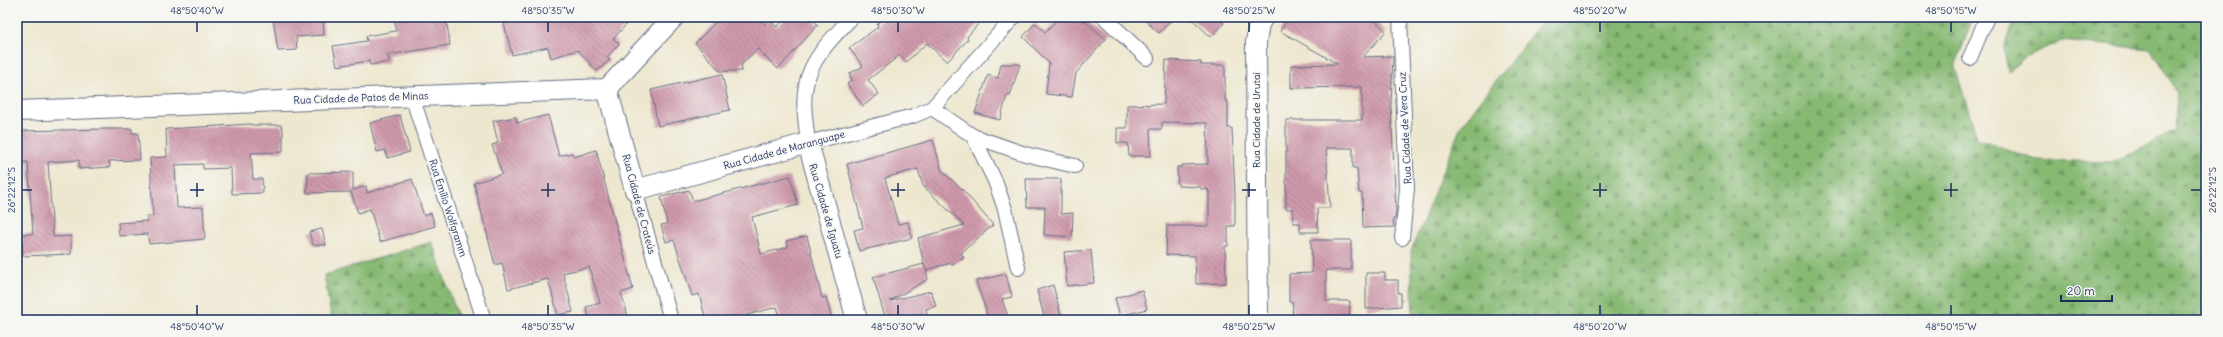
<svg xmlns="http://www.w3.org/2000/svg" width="2223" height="337" font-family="Delius,sans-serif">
<defs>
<pattern id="forest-firs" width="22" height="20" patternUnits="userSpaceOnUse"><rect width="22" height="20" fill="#87b973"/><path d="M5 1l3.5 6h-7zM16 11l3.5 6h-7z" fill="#6e9762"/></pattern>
<pattern id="building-back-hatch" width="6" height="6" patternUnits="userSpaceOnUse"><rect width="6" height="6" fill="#cf99ab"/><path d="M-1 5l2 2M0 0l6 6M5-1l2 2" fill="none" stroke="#a77d8e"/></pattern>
</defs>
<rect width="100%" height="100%" fill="#f6f6f2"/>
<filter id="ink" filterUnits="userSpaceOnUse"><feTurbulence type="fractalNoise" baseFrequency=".025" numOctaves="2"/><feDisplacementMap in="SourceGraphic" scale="8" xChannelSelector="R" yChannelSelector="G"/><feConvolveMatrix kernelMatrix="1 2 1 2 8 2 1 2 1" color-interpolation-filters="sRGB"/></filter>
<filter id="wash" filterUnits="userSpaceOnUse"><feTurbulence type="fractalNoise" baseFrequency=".012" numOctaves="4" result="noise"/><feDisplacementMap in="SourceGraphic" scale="16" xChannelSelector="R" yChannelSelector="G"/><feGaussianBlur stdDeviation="0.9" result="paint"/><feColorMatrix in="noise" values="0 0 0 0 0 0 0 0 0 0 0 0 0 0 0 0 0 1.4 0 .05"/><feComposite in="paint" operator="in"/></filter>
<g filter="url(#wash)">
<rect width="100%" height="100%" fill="#eee7cf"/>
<path fill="url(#forest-firs)" stroke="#517468" d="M1545,17H1973L1955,67L1977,138L2036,160L2114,162L2175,131L2177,91L2150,49L2061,41L2025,57L2008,72L2004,48L2016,17H2206V320H1413L1411,251L1461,126Z
M432,242L459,320H332L324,275Z"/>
<g id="blocks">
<path fill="url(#building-back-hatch)" d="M273,17H323L324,35L296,37L297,50L278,51Z
M394,17H446L450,45L388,55L389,62L370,65L369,61L337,66L333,46L367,41L366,36L396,31Z
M505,17H633L613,39L619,44L607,57L610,60L597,71L578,50L551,58L548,47L512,55L504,23H506Z
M721,17H758L765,24L769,20L777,27L787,17H810L818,25L778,69L757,49L741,65L742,71H720L695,43Z
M885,17H984L967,37L968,39L947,62L927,43L906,62L900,55L868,80L879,94L863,106L847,84L852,80L849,74L863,66L849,48L878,27L877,24Z
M1060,17H1080L1106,39L1076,73L1072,97L1046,94L1049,63L1023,37L1035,23L1045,32Z
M1141,17H1174L1159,33Z
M1190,17H1217L1224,23L1211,37Z
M1289,17H1371L1386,31L1363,57L1393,56L1391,106L1396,211L1395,219H1393L1394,227L1363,228L1362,193H1359L1357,168H1353V148H1326L1330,208H1317L1318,232H1300V223H1293V209H1286V120H1362V87L1291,88V65L1338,64L1280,31Z
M1166,60L1201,62V65H1225V101H1228V128H1232L1235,196V226H1228V246H1225L1226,283L1196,284L1195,256L1166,255L1167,226H1209V191H1207L1208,189H1201L1200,187L1178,186L1177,167H1182V165L1208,164L1207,123L1162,122V129H1150L1151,156H1129L1128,143H1117V128H1127V105L1164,104Z
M1001,64H1020L1010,96L1007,95L1000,120L975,113L988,75L998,78Z
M722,74L730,110L658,126L651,90Z
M400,115L410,152L387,158L385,150L377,152L370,123Z
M548,115L559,156L572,153L574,157L596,150L633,289L621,293L629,320H590L586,307L600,303L589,267L563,273L573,312L558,315L548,279L508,289L502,263L495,265L474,183L502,174L492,145L498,143L493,121L516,117L517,123Z
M251,124V125H281L283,130V152L251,153L253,179H262L263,193L232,194L231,168L203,169V164L175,165L177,208L203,207L205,239L149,244L147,234L119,236L118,223L147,221V216H153L150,158L167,157L166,129Z
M107,129H132V133H138L140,160L109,161L110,167L79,169V160L48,162L53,237L71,236V254L23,256L22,234H33L28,162L20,163L19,131Z
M933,140L942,171L962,189L993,225L961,253L964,258L952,265L951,263L926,270L928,279L890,301L931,291L936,306L926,309L928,320H886L873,277L924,264L925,269L918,238L964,225L923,186L918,169L885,178L898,224L908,222L912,238L859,251L854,230L863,228L847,164Z
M353,172V190L366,186L367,193L412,179L424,216L431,213L435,226L380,242L370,209L358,213L351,192L307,193L308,173Z
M790,176L798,205L752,217L761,254L788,247L786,241L807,236L822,298L826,297L832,320H781L777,307L747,315L749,320H706L699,294L692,296L674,240L666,242L661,225L667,224L661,197L689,190L693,201Z
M1026,179H1061V214L1073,213L1072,237L1044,235L1045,207H1027Z
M322,229L326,245H313L309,232Z
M1311,240H1351V270H1326V301H1350L1349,320H1292L1293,302H1289V274L1312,273Z
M1091,250L1094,283L1067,286L1064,252Z
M1366,273H1385V280H1398V293H1401V306L1366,309Z
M1006,274L1012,297L1002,299L1009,320H989L976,281Z
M1053,285L1062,320H1045L1037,290Z
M1142,290L1147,309L1120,316L1115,298Z"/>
</g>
</g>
<g filter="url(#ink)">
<use href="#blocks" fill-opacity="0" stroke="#656f86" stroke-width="1"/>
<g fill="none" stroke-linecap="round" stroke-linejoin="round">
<g stroke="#656f86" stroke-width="16">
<path id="street" d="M852,17C834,36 811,58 806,85C802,103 806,124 808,143L913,116L932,108L1014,17
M1104,17L1147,58
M1400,17L1407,189L1402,238
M1970,58L1987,17
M412,96L484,320
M932,108L973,136L995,181L1005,209L1018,268
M973,136L1025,154L1075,166
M635,190L671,320"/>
</g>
<g stroke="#656f86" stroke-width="22">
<path id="secondary" d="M607,89L635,190L808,143L857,320
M17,111L607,89L674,17
M1258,320L1256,42L1259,24L1263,17"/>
</g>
<use href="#street" stroke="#fff" stroke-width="14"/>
<use href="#secondary" stroke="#fff" stroke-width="20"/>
</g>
</g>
<path fill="none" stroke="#1b2f5e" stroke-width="1.5" d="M197,22V32M548,22V32M898,22V32M1249,22V32M1600,22V32M1951,22V32M197,183V197M548,183V197M898,183V197M1249,183V197M1600,183V197M1951,183V197M22,190H32M190,190H204M541,190H555M891,190H905M1242,190H1256M1593,190H1607M1944,190H1958M2191,190H2201M197,305V315M548,305V315M898,305V315M1249,305V315M1600,305V315M1951,305V315"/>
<g text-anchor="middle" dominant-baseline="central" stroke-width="3" stroke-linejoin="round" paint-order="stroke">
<g font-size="10" fill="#1b2f5e" stroke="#f6f6f2">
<text transform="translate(361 98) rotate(-2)">Rua Cidade de Patos de Minas</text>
<text transform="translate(1256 120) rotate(-90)">Rua Cidade de Urutaí</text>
<text transform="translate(1405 128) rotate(-93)">Rua Cidade de Vera Cruz</text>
<text transform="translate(784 150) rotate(-15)">Rua Cidade de Maranguape</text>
<text transform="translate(639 204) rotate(75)">Rua Cidade de Crateús</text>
<text transform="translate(448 208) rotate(72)">Rua Emílio Wolfgramm</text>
<text transform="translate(826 211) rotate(74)">Rua Cidade de Iguatu</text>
</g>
</g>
<rect width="2223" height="337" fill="none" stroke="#f6f6f2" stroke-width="44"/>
<path d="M2061 295v6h51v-6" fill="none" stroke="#1b2f5e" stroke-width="2"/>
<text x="2067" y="295" font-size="12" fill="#1b2f5e" stroke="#f6f6f2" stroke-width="3" paint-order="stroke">20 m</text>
<rect x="22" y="22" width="2179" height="293" fill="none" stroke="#1b2f5e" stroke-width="1.5"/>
<g font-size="10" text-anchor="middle" fill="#1b2f5e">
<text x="197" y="14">48°50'40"W</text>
<text x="548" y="14">48°50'35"W</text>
<text x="898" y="14">48°50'30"W</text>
<text x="1249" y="14">48°50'25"W</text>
<text x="1600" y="14">48°50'20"W</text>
<text x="1951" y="14">48°50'15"W</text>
<text transform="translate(11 190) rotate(-90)" y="4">26°22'12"S</text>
<text transform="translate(2212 190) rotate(-90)" y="4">26°22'12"S</text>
<text x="197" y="330">48°50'40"W</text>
<text x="548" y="330">48°50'35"W</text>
<text x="898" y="330">48°50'30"W</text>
<text x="1249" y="330">48°50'25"W</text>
<text x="1600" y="330">48°50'20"W</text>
<text x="1951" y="330">48°50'15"W</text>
</g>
</svg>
